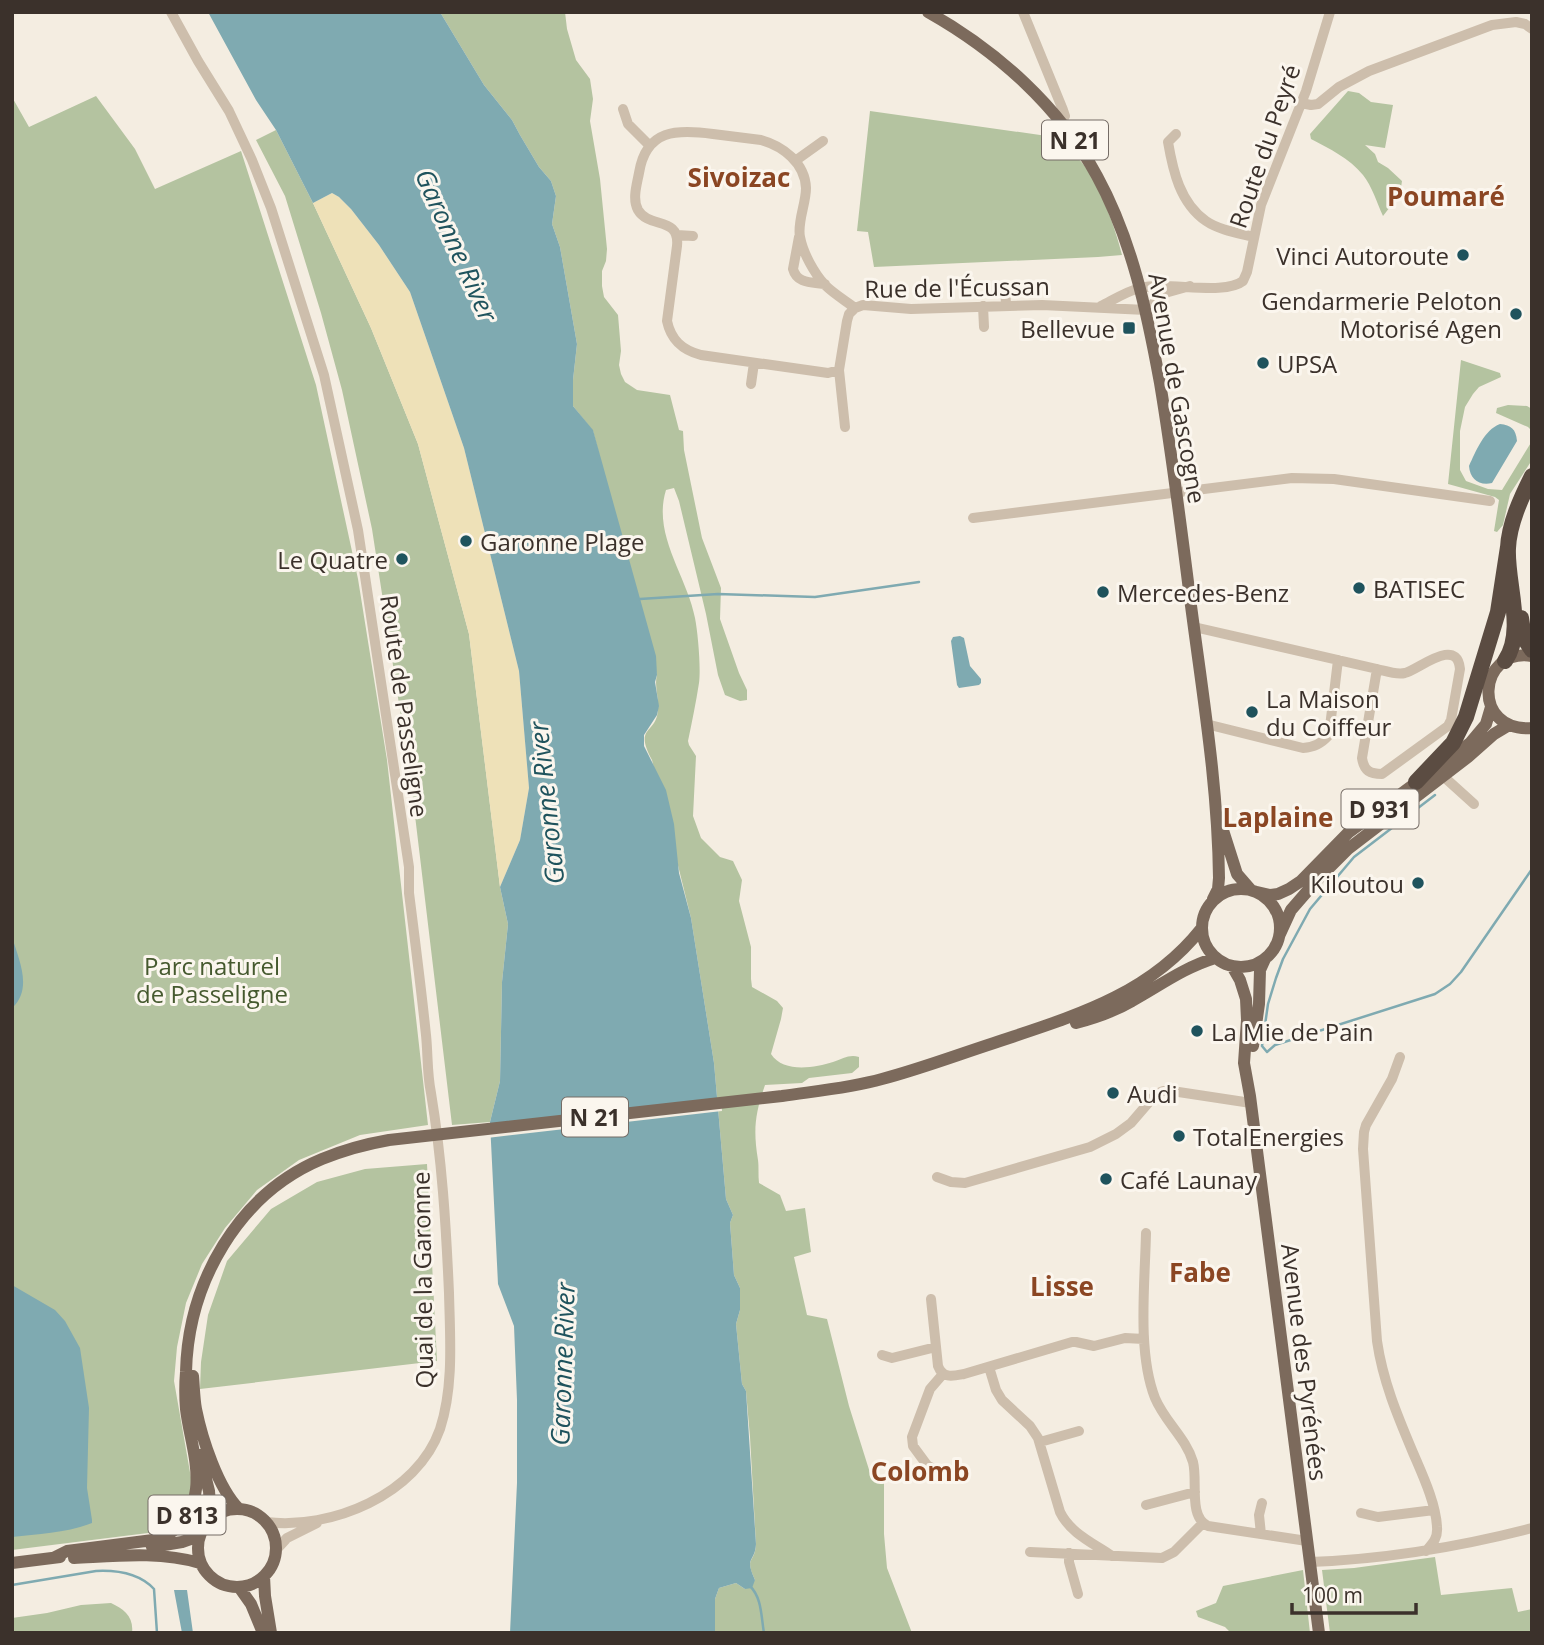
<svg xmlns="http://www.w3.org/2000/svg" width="1544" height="1645" font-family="'Open Sans',sans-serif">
<rect width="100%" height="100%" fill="#f4ede1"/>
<path fill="#b4c3a0" d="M440,12H565L567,29L576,60L590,79L593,99L590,121L600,179L607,249L606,261L602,271V286L604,297L618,315L621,351L619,365L621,374L625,382L637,390L670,395L679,430L683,431L684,450L702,538L721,588L720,619L739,673L747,690V700L740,701L725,695L718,675L706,614L679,501L674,488L666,490C652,535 687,576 695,618C698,633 701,669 699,683C696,702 692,722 688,741L689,745L696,756L693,816L701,838L720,857L733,861L742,880L739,901L751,947V979L752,987L777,1001L783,1008L781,1019L771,1054C783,1073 814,1068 833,1062C843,1059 849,1054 859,1057V1067L852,1073L809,1078L802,1083L765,1085C755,1114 753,1129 758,1160C759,1167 758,1175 759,1183L780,1195L786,1211L805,1208L811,1252L794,1257L807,1315L827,1319L849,1406L871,1476L884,1482V1534L887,1568L912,1633H715V1599L719,1588L736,1583L745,1589L755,1580C744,1556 755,1564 756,1544L750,1437L746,1391L742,1384L736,1324L740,1310V1288L734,1275L730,1223L733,1215L726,1199L714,1063L691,918L652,760C633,725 657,735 658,709C659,697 654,686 657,675L593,431L573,406V380L577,344L560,247L552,224L556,196L551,181L539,167L520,135L512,120L484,85Z
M1348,91L1359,93L1371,102L1393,105L1385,148L1365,145L1375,154L1378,162L1388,168L1402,181L1400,194L1383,216C1377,203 1372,186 1363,175C1349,158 1330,149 1311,139L1310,134Z
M96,96L135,149L155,189L241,151L316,385L358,579L387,760L428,1125L360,1135L299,1160L257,1190L225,1228L202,1264L186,1303L177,1347L174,1381L191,1478L190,1503L174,1522L148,1533L12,1550V97L29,127Z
M870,111L1047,136L1046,148C1054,149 1065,150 1072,154C1095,167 1116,230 1122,255L1098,257L874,267L868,232L857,231Z
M276,130L313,203L371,328L418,444L469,634L500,887L508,924L502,982L500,1081L490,1122L452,1125L411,782L372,529L342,390L321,313L285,196L256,140Z
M1461,360L1500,373L1501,377L1479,387L1473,394L1465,407L1460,431V470L1466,481L1488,489L1502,490L1532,441V460L1510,494L1503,525L1497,532L1494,531L1499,500L1495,497L1448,484Z
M1508,405L1527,406L1532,409V431L1528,427L1496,413L1497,408Z
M427,1164L437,1361L200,1389L201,1362L208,1315L227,1261L271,1209L317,1182L365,1169Z
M1435,1557L1441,1595L1512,1588L1518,1612L1532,1609V1633H1373V1631L1330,1633L1322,1570L1354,1568Z
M1303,1570L1310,1633H1231L1225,1627L1198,1617L1196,1611L1216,1603L1223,1586Z
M111,1603C124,1609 134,1617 132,1633H12V1618L47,1613L81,1605Z"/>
<path fill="#eee1b8" d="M332,193L339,197L351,209L379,245L410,292L464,448L519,671L529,788L520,840L500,887L469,634L418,444L371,328L313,203Z"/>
<path fill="#7faab1" d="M208,12H440L484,85L512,120L520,135L539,167L551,181L556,196L552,224L560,247L577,344L573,380V406L593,430L656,656L657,675L655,682L659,706L657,715L644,735V746L666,790L674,824L679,873L691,918L714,1063L726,1199L733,1215L730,1223L734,1275L740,1288V1310L736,1324L742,1384L746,1391L756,1544C755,1563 744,1556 755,1580L752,1588L745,1589L736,1583L719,1588L715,1599V1633H510L517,1483V1400L514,1326L498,1284L490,1122L500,1081L502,982L508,924L500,887L520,840L529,788L519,671L464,448L410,292L379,245L351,209L339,197L332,193L313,203L276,130L256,100Z
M1500,424C1511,425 1516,429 1517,441L1492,483C1479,486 1470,479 1469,466C1476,451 1484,430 1500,424Z
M960,636L964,638L970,666L981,679V683L979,685L959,688L957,685L951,641L953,637Z
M12,937C19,960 33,989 12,1008Z
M12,1285L55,1310L65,1321L80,1348L89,1408L87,1488L92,1520V1523C67,1533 38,1534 12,1537Z
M186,1590H187L193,1633H182L174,1590Z"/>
<path fill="#f4ede1" d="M721,1099L722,1111L487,1138V1125Z"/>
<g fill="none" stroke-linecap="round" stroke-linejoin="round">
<path stroke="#7faab1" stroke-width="2.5" d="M640,599L718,594L815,597L919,582
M1435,795L1354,857L1310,909L1283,959L1276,978L1268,1004L1262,1046L1267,1052L1275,1045L1435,994L1450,984L1461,972L1532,869
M12,1585L96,1571C117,1570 139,1573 154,1589L157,1633
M750,1586C762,1598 761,1616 764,1633"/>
<path stroke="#cdbeac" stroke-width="10" d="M171,12L198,61L229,111L252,160L271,208L324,375L358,530L409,867V893C415,940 421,987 426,1035C428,1054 427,1074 431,1093C442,1159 446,1225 449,1293C450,1337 454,1386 440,1429C417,1495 331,1530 266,1522
M1023,12L1063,110L1065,116L1061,122
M1301,103L1311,105L1318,104L1339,87L1369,71L1492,25L1516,22L1525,24L1532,29
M623,109L628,124L650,146
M1176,134L1168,142C1173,171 1180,203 1206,221C1219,230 1238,233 1254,237
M795,161L823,141
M677,235L693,236
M799,237L793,269C797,284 812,282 825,284
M1005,286L1006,305
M983,306L984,327
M1101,306C1113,300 1127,291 1140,288C1167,281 1224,296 1243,281L1247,272L1261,205L1306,91L1330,12
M839,370L828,373L701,355C682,350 671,340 667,321L677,246C680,216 649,229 638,210C632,199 637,184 639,173C646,129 677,129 713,134C729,136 745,138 761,140C783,146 805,163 806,188C806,204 797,222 800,237C803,253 814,273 825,285C834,294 846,301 855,308
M751,384L754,363
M845,427L839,370L847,321L849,314L855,308L863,305L911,309L1042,305L1146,310L1165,293L1190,286
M973,518L1292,478L1334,479L1490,501
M1194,627L1377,669C1386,671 1395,675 1405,673C1418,670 1457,636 1460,669L1451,720L1448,726L1382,774C1370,774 1364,771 1362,758L1377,669
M1206,724L1303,748C1314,747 1321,744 1329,735L1338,660
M1443,776L1474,804
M1400,1057L1392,1079L1366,1125L1364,1132L1363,1149L1377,1341C1383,1382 1398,1417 1414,1455C1423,1476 1436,1504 1437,1527C1438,1538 1433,1543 1426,1551
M937,1177L951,1182L965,1183L1090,1147L1116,1134L1131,1123L1156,1094L1163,1091H1172L1251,1103
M1146,1233C1145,1283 1137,1352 1155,1398C1165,1422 1186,1438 1193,1462C1198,1481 1188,1517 1208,1526L1307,1541
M931,1299L938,1366C943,1379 953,1376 964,1374L1072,1342H1076L1094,1346L1125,1338L1144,1339
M882,1355L892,1358L936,1347
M989,1367L996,1390L1002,1400L1030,1426L1038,1438L1060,1512C1070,1533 1093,1543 1112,1556
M1040,1442L1079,1431
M938,1472L927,1465L913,1446L912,1437L930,1389L943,1374
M1146,1505L1195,1492
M1361,1513L1378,1517L1434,1510
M1261,1534L1259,1515L1262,1503
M276,1550L287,1538L317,1523
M1030,1552L1162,1558L1174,1552L1203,1523
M1069,1553V1562L1078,1594
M1310,1562C1385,1559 1459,1547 1532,1528"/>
<path stroke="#7c6a5c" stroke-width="12" d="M928,12C997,51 1059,106 1097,176C1132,240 1147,312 1160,383C1172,455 1181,526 1190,598C1202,691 1218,784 1219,878L1218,889L1213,899
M1532,656C1477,647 1471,733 1532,728
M1222,827L1237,874L1250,889
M1202 928a39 39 0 1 1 78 0a39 39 0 1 1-78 0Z
M1257,892L1270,895L1278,894L1289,889L1301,881L1348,833L1470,743L1486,724L1491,707
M1280,934L1291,910L1317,880L1348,849L1468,757L1494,734L1509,725
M1232,966L1240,980L1246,999L1247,1020L1244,1063L1250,1096L1319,1633
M1076,1023C1095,1018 1115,1011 1132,1001C1161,985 1183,968 1215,958
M1253,1046L1259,1004L1260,970L1265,959
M193,1376C194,1387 194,1398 196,1409C202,1439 218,1488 239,1509
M200,1455L209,1491L211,1518
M198 1548a39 39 0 1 1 78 0a39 39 0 1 1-78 0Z
M152,1547L182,1542L199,1536
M53,1558L67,1551L161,1539C180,1529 194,1510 196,1489C199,1462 189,1435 186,1409C185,1397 185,1384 186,1372C188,1283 238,1194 322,1159C344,1150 366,1144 389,1140L782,1096C816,1091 850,1088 882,1079C920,1069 957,1055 994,1043C1071,1017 1148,996 1201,929
M74,1558C116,1556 159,1551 200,1563
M12,1563L60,1557
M264,1576L265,1596L271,1633
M239,1587L251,1604L263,1633"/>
<path stroke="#5b4c42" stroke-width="16" d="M1521,618L1524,638L1532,650
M1505,661C1526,631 1506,582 1508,548C1509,524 1521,498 1532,476
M1416,782L1453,743L1466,717L1498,612L1508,547"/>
</g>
<g fill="#1f535d" stroke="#fbf6ee" stroke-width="2.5">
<circle cx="1463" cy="255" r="7"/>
<circle cx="1516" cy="314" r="7"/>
<rect x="1122" y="321" width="14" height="14" rx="3.5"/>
<circle cx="1263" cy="363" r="7"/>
<circle cx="466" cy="541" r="7"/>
<circle cx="402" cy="559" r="7"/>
<circle cx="1359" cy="588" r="7"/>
<circle cx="1103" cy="592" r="7"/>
<circle cx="1252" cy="712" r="7"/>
<circle cx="1418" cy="883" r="7"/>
<circle cx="1197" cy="1031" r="7"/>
<circle cx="1113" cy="1093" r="7"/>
<circle cx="1179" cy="1136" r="7"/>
<circle cx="1106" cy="1179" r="7"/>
</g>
<g text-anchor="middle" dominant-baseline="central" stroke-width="6" stroke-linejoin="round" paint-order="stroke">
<g fill="#fbf6ee" stroke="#756c66" stroke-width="2">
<rect x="1042" y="120.5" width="66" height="39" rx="5"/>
<rect x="1341.5" y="789.5" width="77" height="39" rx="5"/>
<rect x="562" y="1097.5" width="66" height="39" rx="5"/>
<rect x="148.5" y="1495.5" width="77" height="39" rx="5"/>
</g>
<g font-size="23" font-weight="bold" fill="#3b312b">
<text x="1075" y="140">N 21</text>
<text x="1380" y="809">D 931</text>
<text x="595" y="1117">N 21</text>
<text x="187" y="1515">D 813</text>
</g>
<g font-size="24" fill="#3b312b" stroke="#fbf6ee">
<text transform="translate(1264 146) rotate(-71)">Route du Peyré</text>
<text transform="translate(957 287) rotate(-1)">Rue de l'Écussan</text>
<text transform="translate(1178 388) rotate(80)">Avenue de Gascogne</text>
<text transform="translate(405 706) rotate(82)">Route de Passeligne</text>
<text transform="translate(422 1280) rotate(-91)">Quai de la Garonne</text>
<text transform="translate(1305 1362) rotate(83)">Avenue des Pyrénées</text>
</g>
<g font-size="24" fill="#3b312b" stroke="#fbf6ee" text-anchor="start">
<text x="1449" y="255" text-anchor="end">Vinci Autoroute</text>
<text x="1502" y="300" text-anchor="end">Gendarmerie Peloton<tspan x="1502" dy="28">Motorisé Agen</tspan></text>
<text x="1115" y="328" text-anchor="end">Bellevue</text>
<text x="1277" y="363">UPSA</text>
<text x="480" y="541">Garonne Plage</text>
<text x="388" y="559" text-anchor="end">Le Quatre</text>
<text x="1373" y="588">BATISEC</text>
<text x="1117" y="592">Mercedes-Benz</text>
<text x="1266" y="698">La Maison<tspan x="1266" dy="28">du Coiffeur</tspan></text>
<text x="1404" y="883" text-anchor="end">Kiloutou</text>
<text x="1211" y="1031">La Mie de Pain</text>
<text x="1127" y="1093">Audi</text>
<text x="1193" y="1136">TotalEnergies</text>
<text x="1120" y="1179">Café Launay</text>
</g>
<g font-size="24" fill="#45592e" stroke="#fbf6ee">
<text x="212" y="965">Parc naturel<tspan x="212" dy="28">de Passeligne</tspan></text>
</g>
<g font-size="26" font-weight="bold" fill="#8b4623" stroke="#fbf6ee">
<text x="739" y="177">Sivoizac</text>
<text x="1446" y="196">Poumaré</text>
<text x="1278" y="817">Laplaine</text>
<text x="1200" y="1272">Fabe</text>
<text x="1062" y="1286">Lisse</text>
<text x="920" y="1471">Colomb</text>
</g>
<g font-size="26" font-style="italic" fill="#1f535d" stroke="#fbf6ee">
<text transform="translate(457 245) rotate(66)">Garonne River</text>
<text transform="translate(546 803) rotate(-96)">Garonne River</text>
<text transform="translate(562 1364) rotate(-88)">Garonne River</text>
</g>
</g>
<rect width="1544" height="1645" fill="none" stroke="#3b312b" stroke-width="28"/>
<path d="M1292 1603v10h124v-10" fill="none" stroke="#3b312b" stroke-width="3.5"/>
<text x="1302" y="1603" font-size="21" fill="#3b312b" stroke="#fbf6ee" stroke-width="5" paint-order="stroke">100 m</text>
</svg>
